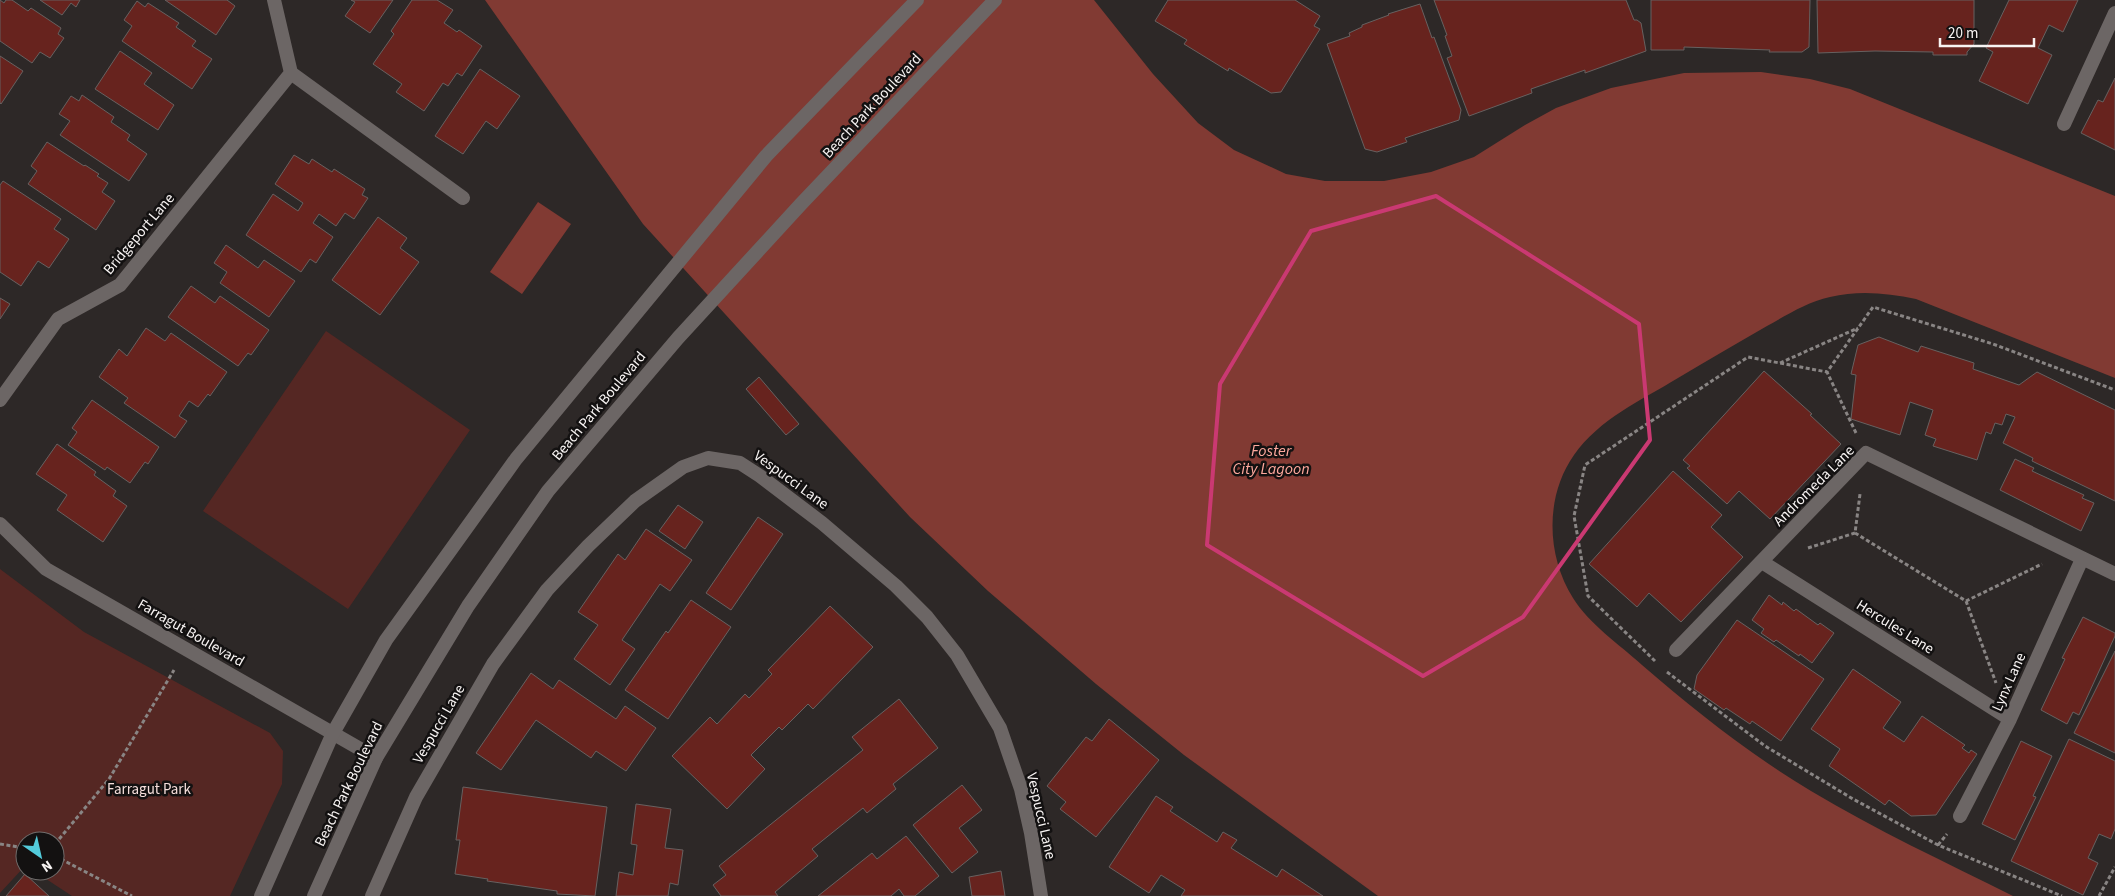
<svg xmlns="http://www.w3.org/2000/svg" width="2115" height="896" font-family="'Source Sans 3',sans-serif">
<rect width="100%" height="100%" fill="#2d2827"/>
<path fill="#552723" d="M326,331L470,430L348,609L203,511Z
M0,569L84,632L270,733L283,751L282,784L230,896H72L34,871H55V841H25V866L0,893Z"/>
<path fill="#813a33" d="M485,0H1094L1153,74L1198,123L1234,150L1286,174L1325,181H1384L1431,172L1474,157L1525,125L1556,108L1611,88L1684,73L1761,72L1810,79L1850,89L2115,196V378L1916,299C1887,293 1859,290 1830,297C1807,302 1787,315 1767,326C1737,343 1707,361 1678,378C1642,400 1599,419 1574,455C1545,496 1546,555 1573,598C1589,624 1619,644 1642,665C1695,711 1751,755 1811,791C1876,830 1945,862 2013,896H1378L1184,755L1096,684L988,591L910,517L643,224Z
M538,202L571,224L522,294L490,272Z"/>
<path fill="#67231e" stroke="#676160" d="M0,0L4,3L6,0H12L28,11L31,8L61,28L58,34L64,38L50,58L40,52L32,63L0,41Z
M40,0H80L76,7L71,3L62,15Z
M165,0H227L235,6L216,35Z
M351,0H393L370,33L345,16L355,2Z
M412,0H437L453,10L444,23L457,32L459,30L482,46L462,76L457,73L448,86L443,83L424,111L396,92L402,84L373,64L394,34L391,31Z
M1168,0H1295L1320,16L1314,26L1320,29L1281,92L1271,93L1229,68L1228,71L1184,44L1187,40L1155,21Z
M1434,0H1626L1634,20H1637L1641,23L1646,51L1585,73V70L1531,89L1532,93L1469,116L1447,58L1452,56L1445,36L1447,35Z
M1651,0H1810L1809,47L1802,52H1769L1770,50L1684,47V50H1651Z
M1817,0H1974V44L1967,52V55H1933V52L1875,51L1818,53Z
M2009,0H2078L2063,32L2049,25L2038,48L2052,55L2028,104L1979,81L1993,52L1986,48Z
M137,1L145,7L148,3L179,23L176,27L196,41L192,46L212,59L192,89L122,41L132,26L124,20Z
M1420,4L1432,38L1434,37L1461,110L1459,120L1405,138L1407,142L1377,152L1365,149L1327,44L1350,36L1349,33L1362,27V25L1389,15L1388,14Z
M120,51L152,73L144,84L174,105L158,130L95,89Z
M0,56L23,71L1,104L0,103Z
M480,69L520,96L497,129L486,121L463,154L435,136Z
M2115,78V150L2081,133L2098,100L2103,102Z
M82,95L114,117L111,122L130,135L127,140L147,154L129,181L60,135L70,121L59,114L71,96L79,101Z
M47,142L84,166L85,165L99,174L97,176L108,183L102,192L115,201L96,230L28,184L37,171L31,166Z
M294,155L309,164L312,159L332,172L334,169L365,189L362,195L368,198L354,219L345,213L336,226L319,214L313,223L333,237L316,263L310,259L301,272L246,235L273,194L298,211L303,203L275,184Z
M3,181L61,219L54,229L69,239L49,268L38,261L21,286L0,272V185Z
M378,217L407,238L400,248L419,262L380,315L332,280Z
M226,245L258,268L264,260L295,281L269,317L220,283L227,272L214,263Z
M191,286L215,303L220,296L269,330L251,355L248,353L238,366L168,317Z
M0,298L10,304L0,319Z
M146,328L165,341L171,333L227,372L210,396L208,394L198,407L189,401L179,416L187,421L175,438L124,403L128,398L99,377L119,349L127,356Z
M1879,337L1918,352L1921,346L1974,363L1973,369L2019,385L2037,372L2115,410V501L2032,461L2033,458L2003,443L2015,417L2006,414L2002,425L1995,423L1991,434L1986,432L1977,460L1933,446L1936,439L1925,435L1933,410L1910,402L1900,435L1851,419L1856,375L1851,374L1858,345Z
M1764,371L1812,414L1810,415L1841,444L1770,519L1739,491L1727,504L1687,468L1690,466L1683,460Z
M759,377L799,424L786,435L746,389Z
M92,400L159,447L148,464L145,462L130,483L107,467L105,470L68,445L77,432L72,428Z
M57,444L96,472L94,475L116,491L113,496L127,506L103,542L57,510L67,495L36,474Z
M2015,459L2034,468L2032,471L2084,495L2082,498L2094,503L2081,531L2000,490Z
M1673,471L1722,515L1711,527L1743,557L1681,622L1649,593L1637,607L1589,564Z
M678,505L703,522L685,549L659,531Z
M758,517L783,534L731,610L706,593Z
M646,529L692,560L670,591L660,584L622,640L635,649L610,685L574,659L598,625L578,612L618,554L625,560Z
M1769,595L1782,605L1783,602L1794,611L1796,609L1818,625L1820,623L1834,633L1812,663L1800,654L1799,656L1776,640L1774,642L1761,633L1764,629L1752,620Z
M691,600L731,627L668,719L625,690L666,631L668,633Z
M830,606L873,647L813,709L808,704L782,730L779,727L751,755L765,769L727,809L672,756L710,717L717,724L745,694L749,698L772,674L768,670Z
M2083,617L2115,633V636L2079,715L2073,712L2067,724L2041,710L2065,659L2062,658Z
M1737,620L1824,679L1781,741L1752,721L1750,724L1726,708L1724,710L1694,689L1697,675Z
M2115,651V753L2074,733Z
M1853,669L1901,702L1883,728L1904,742L1922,716L1965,745L1962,748L1969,753L1971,750L1977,754L1936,815L1911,816L1889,800L1885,805L1829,766L1840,749L1811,729Z
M531,673L553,689L559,680L616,719L625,706L656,728L626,771L596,751L591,758L536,720L501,770L476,753Z
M899,699L938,748L893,784L896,789L867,813L863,808L812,849L818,856L775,892L778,896H721L713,885L726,875L719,866L863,750L852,737Z
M1109,719L1159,760L1096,837L1060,809L1066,802L1047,786L1086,737L1092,741Z
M2069,739L2115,761V829L2111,839L2099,834L2088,858L2098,863L2083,895L2011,861Z
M2021,741L2052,756L2033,796L2036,797L2015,840L1982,824Z
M962,785L982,810L959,828L978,852L952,873L913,825Z
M463,787L607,807L595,896L557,894V891L487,881L488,879L455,874L460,840H456Z
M1156,796L1173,807L1170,811L1217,842L1223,832L1237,840L1231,848L1277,877L1282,869L1323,896H1181L1185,890L1161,875L1149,893L1109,867Z
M636,804L671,809L665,848L683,850L678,885L670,883L668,896H616L619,872L633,875L637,845L631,844Z
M906,836L939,876L915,896H904L899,889L891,896H818L872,853L877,859Z
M1001,871L1005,896H972L969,877Z
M25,874L49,896H6Z"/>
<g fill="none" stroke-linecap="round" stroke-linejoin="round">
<path stroke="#898584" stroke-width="3" stroke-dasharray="4 2.5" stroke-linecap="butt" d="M1780,363L1858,328
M1856,433L1827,372L1873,307L1993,344L2115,390
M1855,533L1966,601L2042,564
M1808,548L1855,533L1860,494
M1966,601L1996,683
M1655,661L1588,596L1574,516L1585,465L1748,357L1827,372
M1667,672L1765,746L1853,799L1938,845L2062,896
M0,844L25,848
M55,844L109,779L174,670
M1938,845L1947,834
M55,856L132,896
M2099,896L2115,867"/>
<path stroke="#6c6665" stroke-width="14" d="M291,73L463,198
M2064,124L2115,13
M0,400L58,319L120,285L291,73L274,0
M0,524L46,569L376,758
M1762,562L2010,719
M1676,650L1866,453L2115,574
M1960,816L2010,719L2082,559
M372,896L416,797L493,664L547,590L588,546L635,501L683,467L708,458L740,463L760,476L822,523L896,586L927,617L957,655L1000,728L1021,789L1031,833L1041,896"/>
<path stroke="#6c6665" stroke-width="14" d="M261,896L333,733L386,640L516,459L766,156L917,0
M314,896L376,758L468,606L548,491L678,338L801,204L995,0"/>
</g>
<path fill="none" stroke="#ca3972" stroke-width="4" stroke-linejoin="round" d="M1436,196L1639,324L1650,440L1523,617L1423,676L1207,545L1220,384L1311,231Z"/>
<g text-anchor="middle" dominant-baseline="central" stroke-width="5" stroke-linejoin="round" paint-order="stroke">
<g font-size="15" fill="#f8f4f3" stroke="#131111">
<text transform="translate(872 106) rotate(-47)">Beach Park Boulevard</text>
<text transform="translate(139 234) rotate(-50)">Bridgeport Lane</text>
<text transform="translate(599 406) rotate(-50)">Beach Park Boulevard</text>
<text transform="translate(791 480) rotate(36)">Vespucci Lane</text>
<text transform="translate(1814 486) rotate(-45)">Andromeda Lane</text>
<text transform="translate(1895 627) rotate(32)">Hercules Lane</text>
<text transform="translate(191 633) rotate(30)">Farragut Boulevard</text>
<text transform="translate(2009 682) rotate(-66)">Lynx Lane</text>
<text transform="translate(439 724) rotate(-60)">Vespucci Lane</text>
<text transform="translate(349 784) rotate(-64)">Beach Park Boulevard</text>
<text transform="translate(1041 816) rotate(77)">Vespucci Lane</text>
</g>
<g font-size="15" fill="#f5dedb" stroke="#131111">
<text x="149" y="789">Farragut Park</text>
</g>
<g font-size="16" font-style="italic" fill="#fea89d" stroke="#131111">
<text x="1271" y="451">Foster<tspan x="1271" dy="18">City Lagoon</tspan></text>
</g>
</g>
<g transform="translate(40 856) rotate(146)"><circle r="24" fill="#131111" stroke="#6f6c6b"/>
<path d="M0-4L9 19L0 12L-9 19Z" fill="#53cbdb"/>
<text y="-8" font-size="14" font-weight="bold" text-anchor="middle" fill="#f8f4f3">N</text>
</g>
<path d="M1940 38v8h94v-8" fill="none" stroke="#f8f4f3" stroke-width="2.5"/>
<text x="1948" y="38" font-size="15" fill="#f8f4f3" stroke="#131111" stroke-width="4" paint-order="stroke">20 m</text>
</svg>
